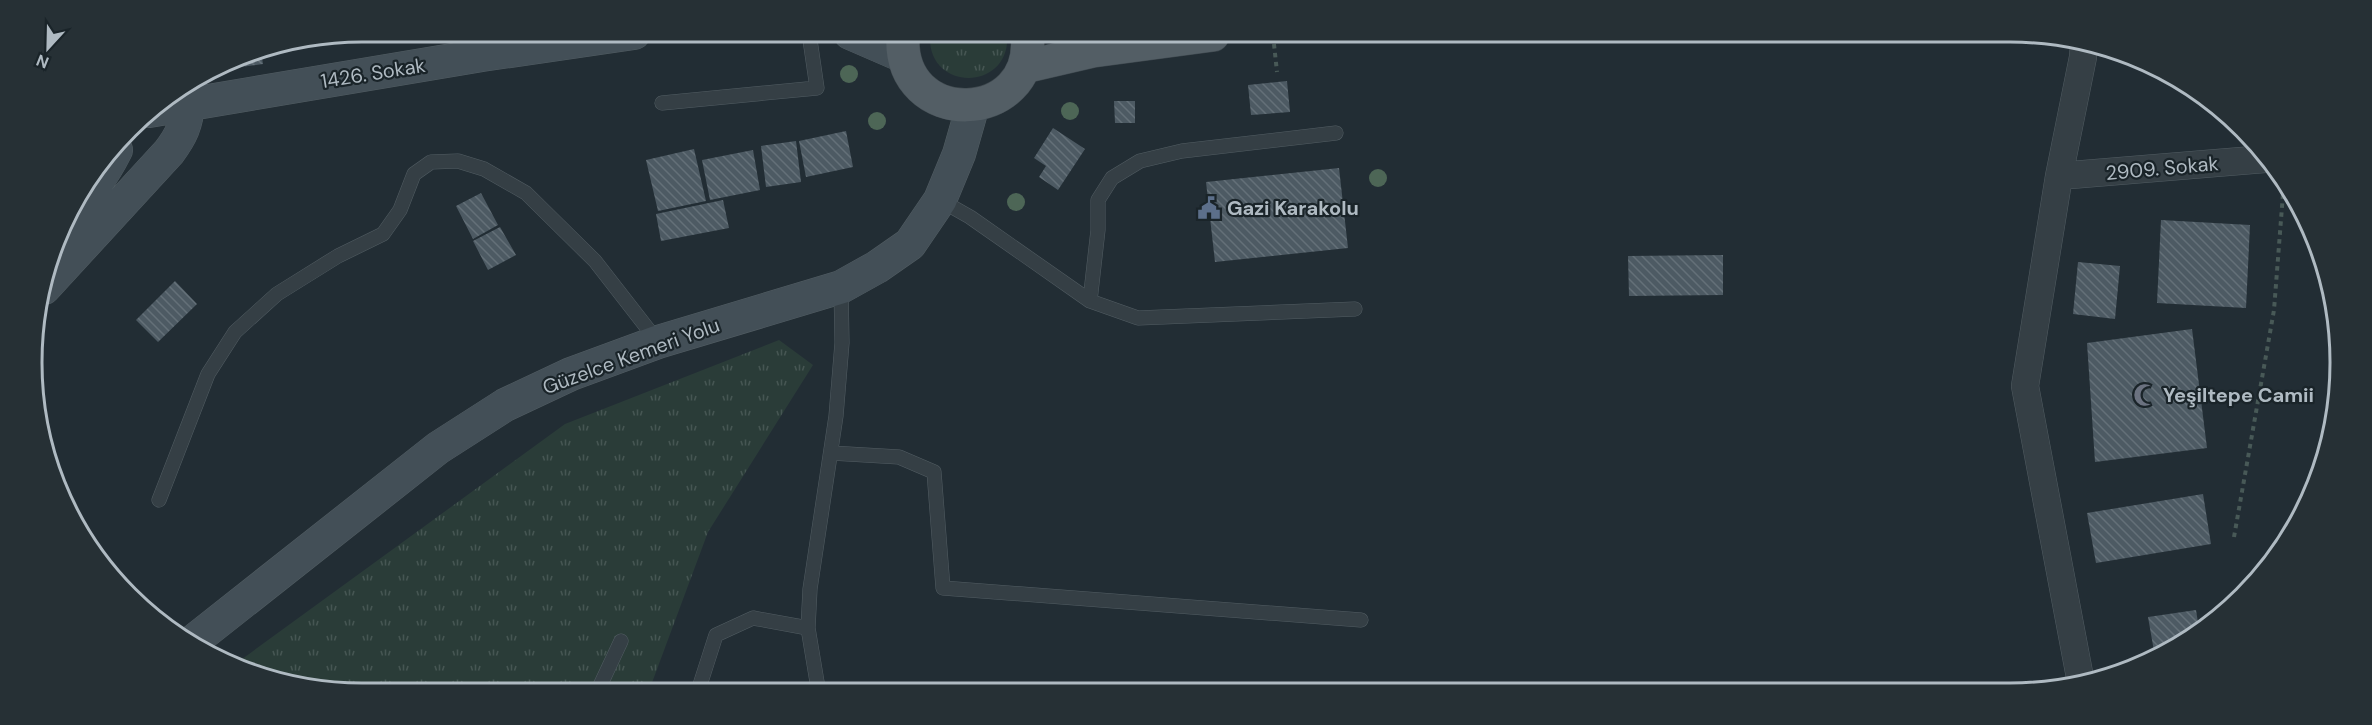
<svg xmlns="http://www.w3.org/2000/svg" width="2372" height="725" font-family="'DM Sans',sans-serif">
<defs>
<pattern id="grass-tufts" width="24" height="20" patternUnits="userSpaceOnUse" patternTransform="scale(1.5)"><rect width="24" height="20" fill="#2a3c38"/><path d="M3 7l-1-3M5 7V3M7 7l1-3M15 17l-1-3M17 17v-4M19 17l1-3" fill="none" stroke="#465653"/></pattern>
<pattern id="building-back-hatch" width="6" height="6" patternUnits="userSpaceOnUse" patternTransform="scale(1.5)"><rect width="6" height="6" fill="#4d5a63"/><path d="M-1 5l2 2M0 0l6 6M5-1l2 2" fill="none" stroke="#647078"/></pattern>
</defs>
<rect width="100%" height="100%" fill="#222d34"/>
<path fill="url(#grass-tufts)" d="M930,34H1007C1012,92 926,93 930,34Z
M779,340L813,365L708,532L650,688L298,687L238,662L565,424Z"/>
<path fill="url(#building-back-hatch)" d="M261,52L263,64L224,69L223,65L236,57Z
M1287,81L1290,112L1251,115L1248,85Z
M1114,101H1135V123H1115Z
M1053,128L1085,149L1058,190L1039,177L1046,166L1034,158Z
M846,131L853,167L806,177L799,141Z
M796,141L801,182L766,187L761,146Z
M694,149L706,201L658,211L646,160Z
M753,150L760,190L710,200L702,160Z
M1339,168L1348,248L1215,262L1206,182Z
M481,193L498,225L473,239L456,206Z
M723,200L729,228L661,241L656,214Z
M2161,220L2250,225L2246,308L2157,303Z
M500,227L516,255L488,270L473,241Z
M1723,255V295L1629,296L1628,256Z
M2078,262L2120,266L2115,319L2073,314Z
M175,281L197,304L158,342L136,320Z
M2192,329L2207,448L2095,462L2087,343Z
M2203,494L2211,544L2096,563L2087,513Z
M2196,610L2199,629L2155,657L2148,617Z"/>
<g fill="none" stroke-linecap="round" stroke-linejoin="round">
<g stroke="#525d63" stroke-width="15">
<path id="lane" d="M662,103L817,88L809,33
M940,200L970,217L1090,301L1138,318L1355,309
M1090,301L1098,230V200L1112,178L1140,161L1182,151L1336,133
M831,453L899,457L934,472L943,588L1361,620
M159,500L208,374L235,332L277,294L338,256L383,234L400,210L414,174L431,162L458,161L484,169L526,193L595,261L658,342
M599,688L621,641
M699,688L716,635L753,618L808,628
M818,688L808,628L810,589L836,416L842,343L841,287"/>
</g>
<g stroke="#525d63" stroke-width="28">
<path id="street" d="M482,55V32
M2059,176L2265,159
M2081,683L2025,386L2059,176L2083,57L2084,42"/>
</g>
<g stroke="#525d63" stroke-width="34">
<path id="secondary" d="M850,33L903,56
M149,111L482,55L634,33
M65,220C86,199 103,176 116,150
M44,288L169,152C181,136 187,124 188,103
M191,643L438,448L505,405L571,374L658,342L841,287L877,267L910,244L940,200L959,154L973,105"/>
</g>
<g stroke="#3e484e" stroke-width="34">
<path id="primary" d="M903,34C896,131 1038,126 1027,34
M1024,67L1093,51L1213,35"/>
</g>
<path stroke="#485957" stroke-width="4" stroke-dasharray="4.5 4.5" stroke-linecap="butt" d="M1273,35L1277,72
M2234,537L2274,310L2284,181"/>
<use href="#lane" stroke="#353f45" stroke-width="14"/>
<use href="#street" stroke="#353f45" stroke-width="27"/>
<use href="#secondary" stroke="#434f57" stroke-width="33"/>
<use href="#primary" stroke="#535e65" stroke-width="33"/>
</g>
<g fill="#4d6656">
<circle cx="849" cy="74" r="9"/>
<circle cx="1070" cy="111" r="9"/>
<circle cx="877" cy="121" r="9"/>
<circle cx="1378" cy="178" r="9"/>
<circle cx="1016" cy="202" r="9"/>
</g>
<defs>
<g id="civic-bare" transform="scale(1.8)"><path d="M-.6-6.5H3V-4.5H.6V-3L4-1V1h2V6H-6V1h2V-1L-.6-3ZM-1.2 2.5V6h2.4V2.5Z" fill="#5c6f8a" stroke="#1a2429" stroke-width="2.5" paint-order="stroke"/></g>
<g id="mosque-bare" transform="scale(1.8)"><path d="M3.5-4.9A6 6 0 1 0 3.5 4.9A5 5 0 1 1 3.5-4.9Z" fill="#6b7280" stroke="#1a2429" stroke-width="2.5" paint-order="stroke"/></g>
</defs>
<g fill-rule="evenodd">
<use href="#civic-bare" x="1209" y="208"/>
<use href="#mosque-bare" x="2145" y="395"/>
</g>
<g text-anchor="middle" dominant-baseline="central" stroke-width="4.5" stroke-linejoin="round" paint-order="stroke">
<g font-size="20" fill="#afbac2" stroke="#1a2429">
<text transform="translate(373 73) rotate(-9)">1426. Sokak</text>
<text transform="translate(2162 168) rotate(-5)">2909. Sokak</text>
<text transform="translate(631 356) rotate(-20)">Güzelce Kemeri Yolu</text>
</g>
<g font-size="20" font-weight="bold" fill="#afbac2" stroke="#1a2429" text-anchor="start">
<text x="1227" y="208">Gazi Karakolu</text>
<text x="2163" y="395">Yeşiltepe Camii</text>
</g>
</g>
<path d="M0 0H2372V725H0ZM362 42H2010A320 320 0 0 1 2330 362V363A320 320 0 0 1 2010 683H362A320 320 0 0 1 42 363V362A320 320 0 0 1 362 42Z" fill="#263035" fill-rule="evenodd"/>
<path fill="none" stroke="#afbac2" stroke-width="3" d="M362 42H2010A320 320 0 0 1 2330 362V363A320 320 0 0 1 2010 683H362A320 320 0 0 1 42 363V362A320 320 0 0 1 362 42Z"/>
<g transform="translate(48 48) rotate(202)" stroke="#1a2429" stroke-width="4.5" paint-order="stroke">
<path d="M0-4.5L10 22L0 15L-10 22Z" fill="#afbac2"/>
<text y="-9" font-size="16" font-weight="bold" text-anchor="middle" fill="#afbac2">N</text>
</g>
</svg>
